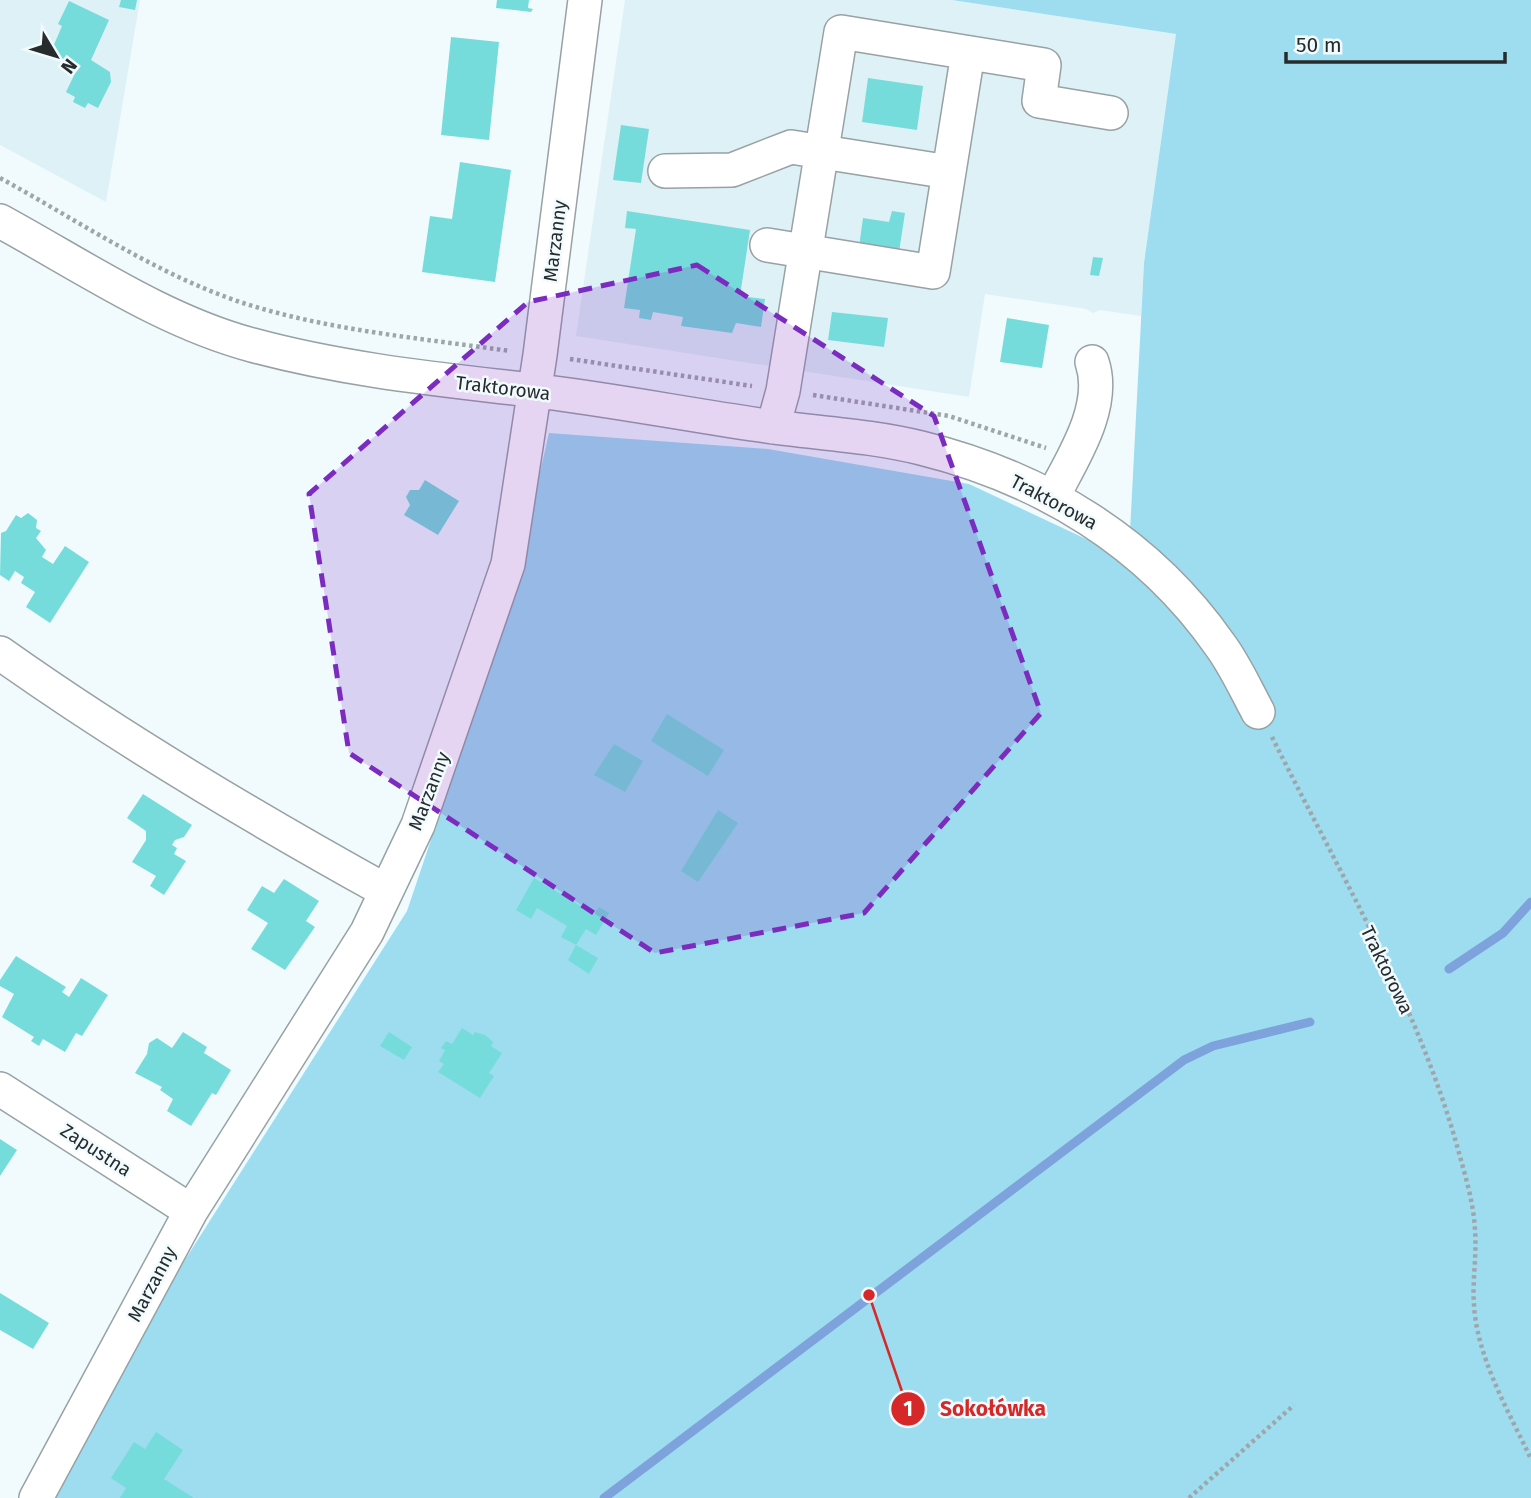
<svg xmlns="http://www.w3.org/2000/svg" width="1531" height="1498" font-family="'Fira Sans',sans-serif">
<rect width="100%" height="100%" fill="#f1fbfe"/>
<path fill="#def1f7" d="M0,0H140L106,202L0,145Z
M625,0H952L1176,34L1144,263L1141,316L1100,310L1093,313L1086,309L985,294L969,397L576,336Z"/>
<path fill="#9dddef" d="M952,0H1531V1498H49L162,1296L407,911L509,608L549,433L768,449L969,484L1101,546L1128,570L1144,263L1176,34Z"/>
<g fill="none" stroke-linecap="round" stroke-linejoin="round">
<path stroke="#7da2dc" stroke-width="9" d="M1449,969L1503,933L1531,902
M604,1498L1184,1060L1213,1046L1310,1022"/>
</g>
<path fill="#76dcdb" d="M121,0H137L135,10L119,7Z
M497,0H529L528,8L533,9L531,12L496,8Z
M69,1L109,20L91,60L110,72L111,82L98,108L88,103L85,108L73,102L75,97L66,92L78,67L50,54L62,26L58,24Z
M451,37L499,42L489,140L441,135Z
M868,78L923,86L917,130L862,122Z
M621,125L649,129L641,183L613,180Z
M460,162L511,170L495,282L422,272L430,216L452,219Z
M627,211L750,230L740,296L765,299L761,327L736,323L732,333L681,326L683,317L653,312L651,320L639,318L640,310L624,308L636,229L625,228Z
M892,211L905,213L899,252L859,247L863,218L889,222Z
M1093,257L1103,258L1099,276L1090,275Z
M832,312L888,318L884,347L828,340Z
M1007,318L1049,325L1042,368L1000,362Z
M425,480L459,501L438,535L404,515L410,505L406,497L410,490H419Z
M28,513L37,520L36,528L41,531L36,538L46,550L42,557L53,564L65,546L89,562L50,623L26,607L35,592L21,583L24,577L15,571L9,581L0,575L1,533L6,531L16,515L21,518Z
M667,714L724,750L708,776L651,741Z
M614,744L643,761L625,792L594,775Z
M143,794L192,825L184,837L175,840L172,845L177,848L174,854L186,861L164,895L150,886L156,876L132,862L146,840V831L127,818Z
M718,810L738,823L698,882L681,871Z
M534,878L594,914L599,907L609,913L596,935L586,929L576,945L561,937L567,926L537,908L531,919L516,910Z
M284,879L319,901L306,921L315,927L285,970L251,949L268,923L247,910L262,886L274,893Z
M576,945L598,958L589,974L568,960Z
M16,956L66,987L62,992L69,997L81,978L108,995L82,1036L76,1033L65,1052L43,1039L39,1046L31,1041L34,1037L2,1017L14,994L0,986V980Z
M462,1028L473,1035L475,1032L485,1035L493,1042L491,1046L502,1053L489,1073L494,1076L480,1098L438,1072L444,1064L439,1061L445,1050L441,1048L446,1041L452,1044Z
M183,1032L207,1047L204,1053L231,1070L216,1095L212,1093L191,1126L167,1111L173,1099L160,1090L162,1087L135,1073L147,1054L149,1043L157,1038L172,1048Z
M389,1032L412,1047L404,1060L380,1046Z
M0,1139L17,1150L0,1176Z
M0,1293L49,1323L33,1349L0,1330Z
M156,1432L183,1450L164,1479L194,1498H120L126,1488L111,1478L134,1442L145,1449Z"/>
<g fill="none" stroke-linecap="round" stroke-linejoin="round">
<g stroke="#98a1a4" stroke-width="36">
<path id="minor" d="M665,171L732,170L791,147L949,172
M0,221C81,265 162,321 252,345C344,370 436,379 530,390C607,399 684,414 760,425C813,433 869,435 921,448C1042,478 1148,542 1220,645C1235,665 1246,690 1258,712
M767,245L933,272L968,53
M773,427L783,391L841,32L1044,65L1039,101L1111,113
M1053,496C1073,458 1107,406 1092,362
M0,653C124,741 254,818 386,891
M0,1089L191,1211
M36,1498L191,1211L367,932L418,825L508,564L540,355L585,0"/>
</g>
<path stroke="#9fa6a9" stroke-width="4.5" stroke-dasharray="3.5 3.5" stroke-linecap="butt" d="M0,178C77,220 153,272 237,301C324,330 419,338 510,351
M570,359L752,386
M813,395L949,416L1046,448
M1272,737C1339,872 1419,1006 1459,1153C1466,1178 1474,1205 1475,1231C1477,1256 1472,1281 1474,1305C1477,1358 1509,1412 1531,1459
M1189,1498L1294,1405"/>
<use href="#minor" stroke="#fff" stroke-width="33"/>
</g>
<path fill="#7b2cbf" fill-opacity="0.2" stroke="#7b2cbf" stroke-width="5" stroke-dasharray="14 9" stroke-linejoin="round" d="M697,265L934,416L1041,713L864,913L655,953L349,753L309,494L528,302Z"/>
<g text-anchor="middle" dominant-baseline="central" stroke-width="5" stroke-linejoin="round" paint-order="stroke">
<g font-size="19" fill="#272b2c" stroke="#f1fbfe">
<text transform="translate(555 241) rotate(-83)">Marzanny</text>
<text transform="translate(503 388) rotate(7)">Traktorowa</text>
<text transform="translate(1054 502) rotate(28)">Traktorowa</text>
<text transform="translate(429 791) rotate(-69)">Marzanny</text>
<text transform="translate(1387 970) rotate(64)">Traktorowa</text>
<text transform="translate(96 1150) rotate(33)">Zapustna</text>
<text transform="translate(152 1284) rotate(-62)">Marzanny</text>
</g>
</g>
<path fill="none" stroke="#d62828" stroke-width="2.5" d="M869 1295L908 1409"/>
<g fill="#d62828" stroke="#f1fbfe" stroke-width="2.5">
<circle cx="869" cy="1295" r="7"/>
<circle cx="908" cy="1409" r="18"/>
</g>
<g font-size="21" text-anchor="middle" font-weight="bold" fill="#fff">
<text x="908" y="1416">1</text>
</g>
<g font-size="21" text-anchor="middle" font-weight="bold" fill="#d62828" stroke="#f1fbfe" stroke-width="5" stroke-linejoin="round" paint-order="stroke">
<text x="993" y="1416">Sokołówka</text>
</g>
<g transform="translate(56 56) rotate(128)" stroke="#f1fbfe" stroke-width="5" paint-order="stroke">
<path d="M0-5L12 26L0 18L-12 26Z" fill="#272b2c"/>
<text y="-10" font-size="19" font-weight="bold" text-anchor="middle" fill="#272b2c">N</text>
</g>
<path d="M1286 52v10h219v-10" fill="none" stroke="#272b2c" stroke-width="3.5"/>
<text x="1296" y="52" font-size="21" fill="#272b2c" stroke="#f1fbfe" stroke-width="5" paint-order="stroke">50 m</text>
</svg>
